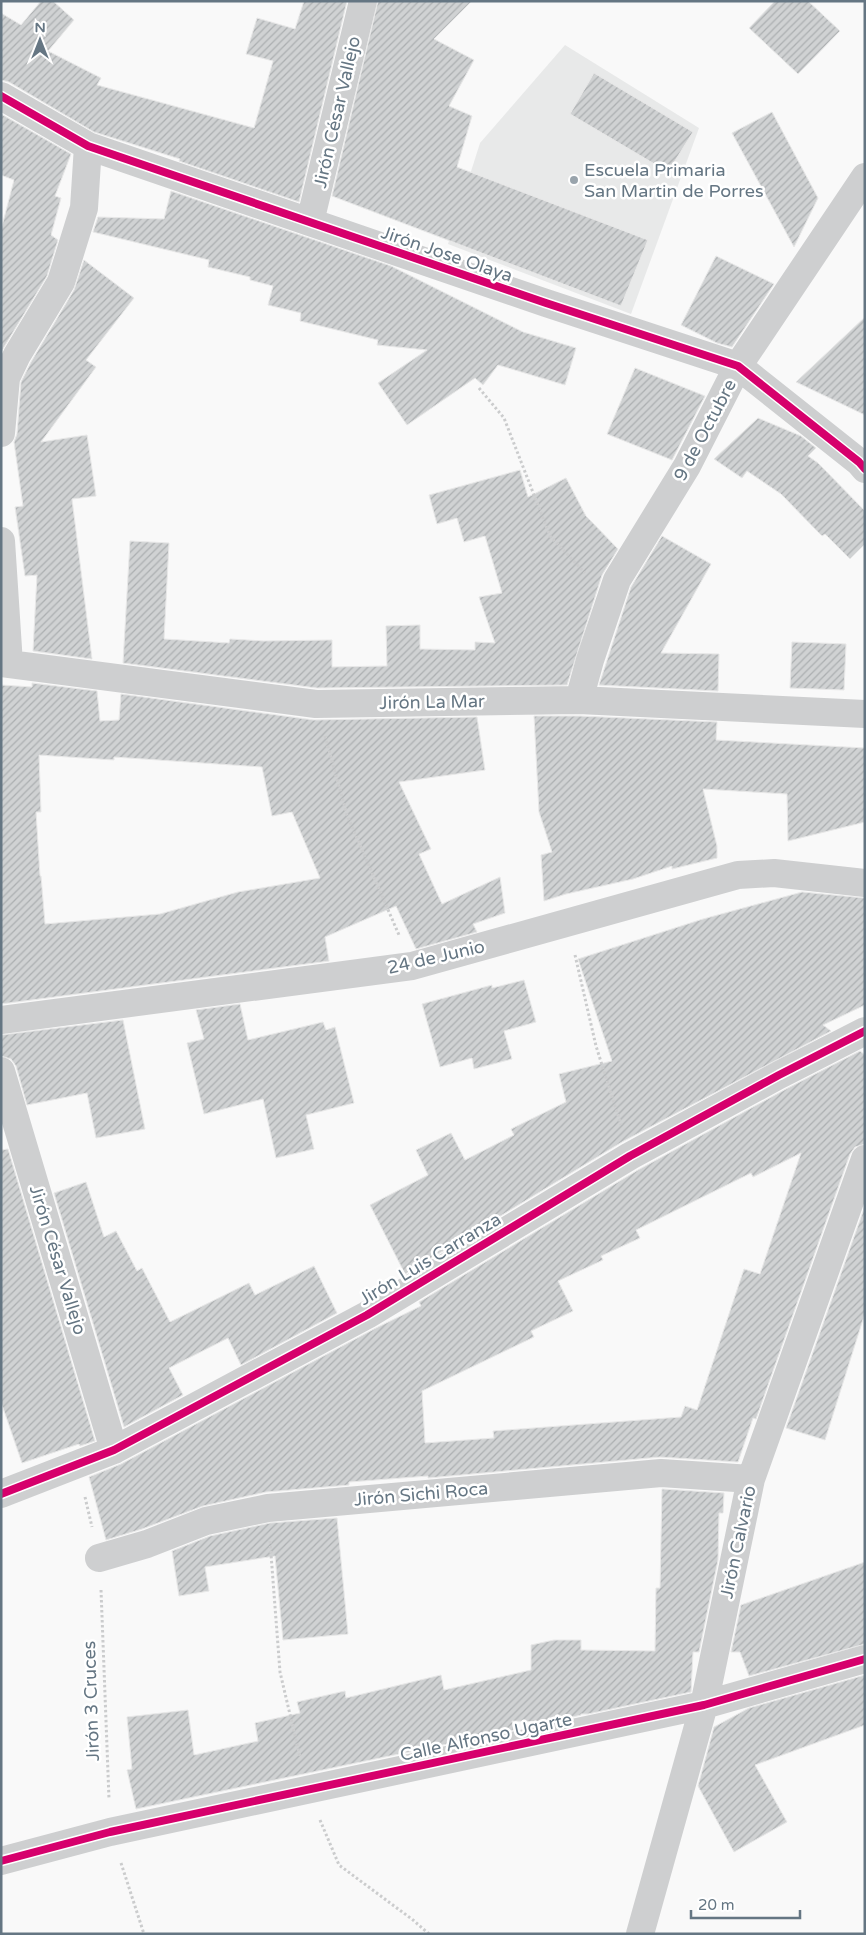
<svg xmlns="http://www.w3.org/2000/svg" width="866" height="1935" font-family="'Varela Round',sans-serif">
<defs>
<pattern id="building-hatch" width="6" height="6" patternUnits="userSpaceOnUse" patternTransform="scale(1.25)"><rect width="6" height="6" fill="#d0d2d3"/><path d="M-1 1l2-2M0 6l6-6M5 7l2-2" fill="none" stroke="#acafb1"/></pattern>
</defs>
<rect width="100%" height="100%" fill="#f9f9f9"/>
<path fill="#e8e9e9" d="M565,45L699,128L631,314L448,244L480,143Z"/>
<path fill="url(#building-hatch)" stroke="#e8e8e8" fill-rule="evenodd" d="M41,1H53L74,20L48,51L101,78L97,85L254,128L273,61L246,54L257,18L295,29L304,1H347L299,202L179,161L180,159L94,132L9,82L1,80V13L21,25Z
M378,1H472L434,39L474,60L449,106L472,116L457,167L648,240L621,306L332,196Z
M775,1H808L840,31L798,74L749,28Z
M594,73L693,132L668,172L570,114Z
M772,112L818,198L794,247L732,133Z
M1,114L71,154L55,196L61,198L51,235L58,240L47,276L1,352V230L14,180L1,175Z
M171,191L391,266L523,332L576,348L565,385L498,365L483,385L475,378L407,425L378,383L427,350L377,345L378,340L300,321L301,313L268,305L273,286L250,280V277L208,267L209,260L93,232L98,217L164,219Z
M716,256L774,284L732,347L717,343L681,325Z
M84,260L134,298L86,360L96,367L41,442L87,435L96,496L72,499L92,659L33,651L37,575L25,576L15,507L23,506L14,442L17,434L21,382L31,362L74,290Z
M865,317V415L796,382Z
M635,368L705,396L672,460L607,434Z
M758,418L801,436L816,448L808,456L818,463L865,511V544L850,559L825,534L822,536L781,494L747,471L742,478L714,459Z
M520,470L528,497L566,478L586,516L618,549L602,575L567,685L317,688L123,663L130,541L169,543L164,639L229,643L230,639L264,641L332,640V667L387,666L386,626L420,625V649L475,650V642L495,643L479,597L502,593L485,536L464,542L457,518L437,524L429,495Z
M662,536L711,564L661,653L719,654L718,691L599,685L631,587Z
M792,642L846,644L844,690L790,688Z
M32,683L97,691L100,721L119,720L121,694L314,720L477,717L485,770L399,782L431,849L419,854L442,904L500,877L505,913L473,924L477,932L416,949L396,906L325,937L329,961L1,1004V685L32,687ZM39,755L114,760V757L262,767L272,816L292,812L320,878L238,892L160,914L45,924L41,876H40L36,812H41Z
M534,716H579L717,722L716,740L865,748V822L788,841L787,794L703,789L717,846V858L672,869V866L633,879L566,894L544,901L541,855L552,852L539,812Z
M802,892L865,898V1005L823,1025L831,1031L622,1142L405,1274L370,1205L428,1175L416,1150L451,1133L465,1160L514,1135L511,1129L566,1102L559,1074L612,1061L578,959L703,919Z
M524,980L536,1022L504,1031L512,1059L474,1069L472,1058L440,1067L422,1004L492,985V988Z
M240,1004L248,1040L323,1022L326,1030L335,1027L354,1103L306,1115L314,1149L276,1158L263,1099L204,1114L187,1043L204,1039L196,1010Z
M123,1020L145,1129L96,1138L87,1093L27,1105L16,1066L11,1059L1,1056V1035Z
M860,1051L865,1055V1144L855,1147L850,1154L756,1419L753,1418L738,1462L660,1457L428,1478V1476L349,1482V1485L266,1492L203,1506L142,1529L106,1540L89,1477L121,1464L376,1328L421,1306L419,1302L638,1170L786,1089ZM801,1153L760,1274L744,1269L697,1410L685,1406L681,1417L493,1431L494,1438L425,1443L422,1391L534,1337L531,1331L573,1311L558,1281L603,1260L601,1256L640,1238L636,1230L751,1173L753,1177Z
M8,1149L95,1441L80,1446L79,1444L22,1463L1,1402V1150Z
M86,1182L104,1237L116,1231L137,1271L142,1268L170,1322L249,1283L255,1295L314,1266L337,1313L241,1365L228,1338L169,1368L183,1395L124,1427L54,1193Z
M865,1206V1313L825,1440L786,1428Z
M662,1489L724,1493L723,1513H719L718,1560L699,1652H693L691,1692L588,1714H581V1715L551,1722L512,1721L514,1730L136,1809L127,1770L132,1769L127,1717L188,1710L194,1755L258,1741L255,1723L300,1713L297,1702L345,1691L346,1698L441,1675L444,1690L531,1670V1645L554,1640H581V1650L655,1651L656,1588H660Z
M337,1518L348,1634L283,1640L275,1556L205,1567L209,1591L179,1596L172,1551L210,1536L270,1523Z
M865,1562V1644L749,1676L740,1652H731L741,1605Z
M865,1675V1725L755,1765L787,1822L734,1852L698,1786L714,1727L749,1708Z"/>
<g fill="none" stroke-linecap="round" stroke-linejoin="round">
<path stroke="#cbcccd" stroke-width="3" stroke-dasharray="2.5 2.5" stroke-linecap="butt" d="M479,388L504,418L550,536L585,573
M325,736L347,815L399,935
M575,955L596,1046L621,1125
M85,1497L92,1527
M270,1541L280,1672L300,1757
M101,1590L109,1799
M320,1820L339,1865L413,1920L429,1934
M121,1863L144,1934"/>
<path stroke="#cecfd0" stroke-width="28" d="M1,96L88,146L546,303L738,366L859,462L865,469
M310,222L363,1
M1,433L6,378L17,355L61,282L84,208L88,146
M1,541L9,664
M1,663L316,704L579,700L865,714
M579,700L590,660L617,580L687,466L738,366L865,177
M1,1020L412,966L738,875L774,873L865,883
M1,1071L114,1450
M1,1494L114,1450L367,1315L630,1156L779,1075L865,1031
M99,1558L147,1544L206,1521L268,1508L661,1473L751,1479
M1,1861L110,1832L704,1705L865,1659
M640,1934L704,1705L751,1479L865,1159"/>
<g stroke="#fff" stroke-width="11">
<path id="cycleway" d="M1,96L88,146L546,303L738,366L859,462L865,469
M1,1494L114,1450L367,1315L630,1156L779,1075L865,1031
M1,1861L110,1832L704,1705L865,1659"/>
</g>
<use href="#cycleway" stroke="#d6006c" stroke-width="8"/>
</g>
<circle fill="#99a4ac" stroke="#fff" stroke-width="2" cx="574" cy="180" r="5"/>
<g text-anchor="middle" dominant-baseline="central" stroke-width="5" stroke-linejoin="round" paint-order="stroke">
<g font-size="18" fill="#657683" stroke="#fff">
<text transform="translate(337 112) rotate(-77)">Jirón César Vallejo</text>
<text transform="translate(447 254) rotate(19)">Jirón Jose Olaya</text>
<text transform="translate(705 430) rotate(-62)">9 de Octubre</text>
<text transform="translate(432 702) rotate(-1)">Jirón La Mar</text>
<text transform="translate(436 957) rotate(-13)">24 de Junio</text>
<text transform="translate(430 1259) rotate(-31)">Jirón Luis Carranza</text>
<text transform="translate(58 1260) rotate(73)">Jirón César Vallejo</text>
<text transform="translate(421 1494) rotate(-5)">Jirón Sichi Roca</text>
<text transform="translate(738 1542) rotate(-78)">Jirón Calvario</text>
<text transform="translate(91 1701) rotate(-92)">Jirón 3 Cruces</text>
<text transform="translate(486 1737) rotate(-12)">Calle Alfonso Ugarte</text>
</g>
<g font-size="18" fill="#657683" stroke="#fff" text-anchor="start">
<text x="584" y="170">Escuela Primaria<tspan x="584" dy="21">San Martin de Porres</tspan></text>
</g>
</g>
<rect width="866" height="1935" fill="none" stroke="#657683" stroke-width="5"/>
<g transform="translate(40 40)" stroke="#ffffff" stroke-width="4" paint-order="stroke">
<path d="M0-4L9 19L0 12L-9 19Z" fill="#657683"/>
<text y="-8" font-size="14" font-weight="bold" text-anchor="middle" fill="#657683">N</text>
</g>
<path d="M691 1910v8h109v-8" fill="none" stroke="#657683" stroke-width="2.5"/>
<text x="698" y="1910" font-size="15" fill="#657683" stroke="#ffffff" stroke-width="4" paint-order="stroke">20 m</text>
</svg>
